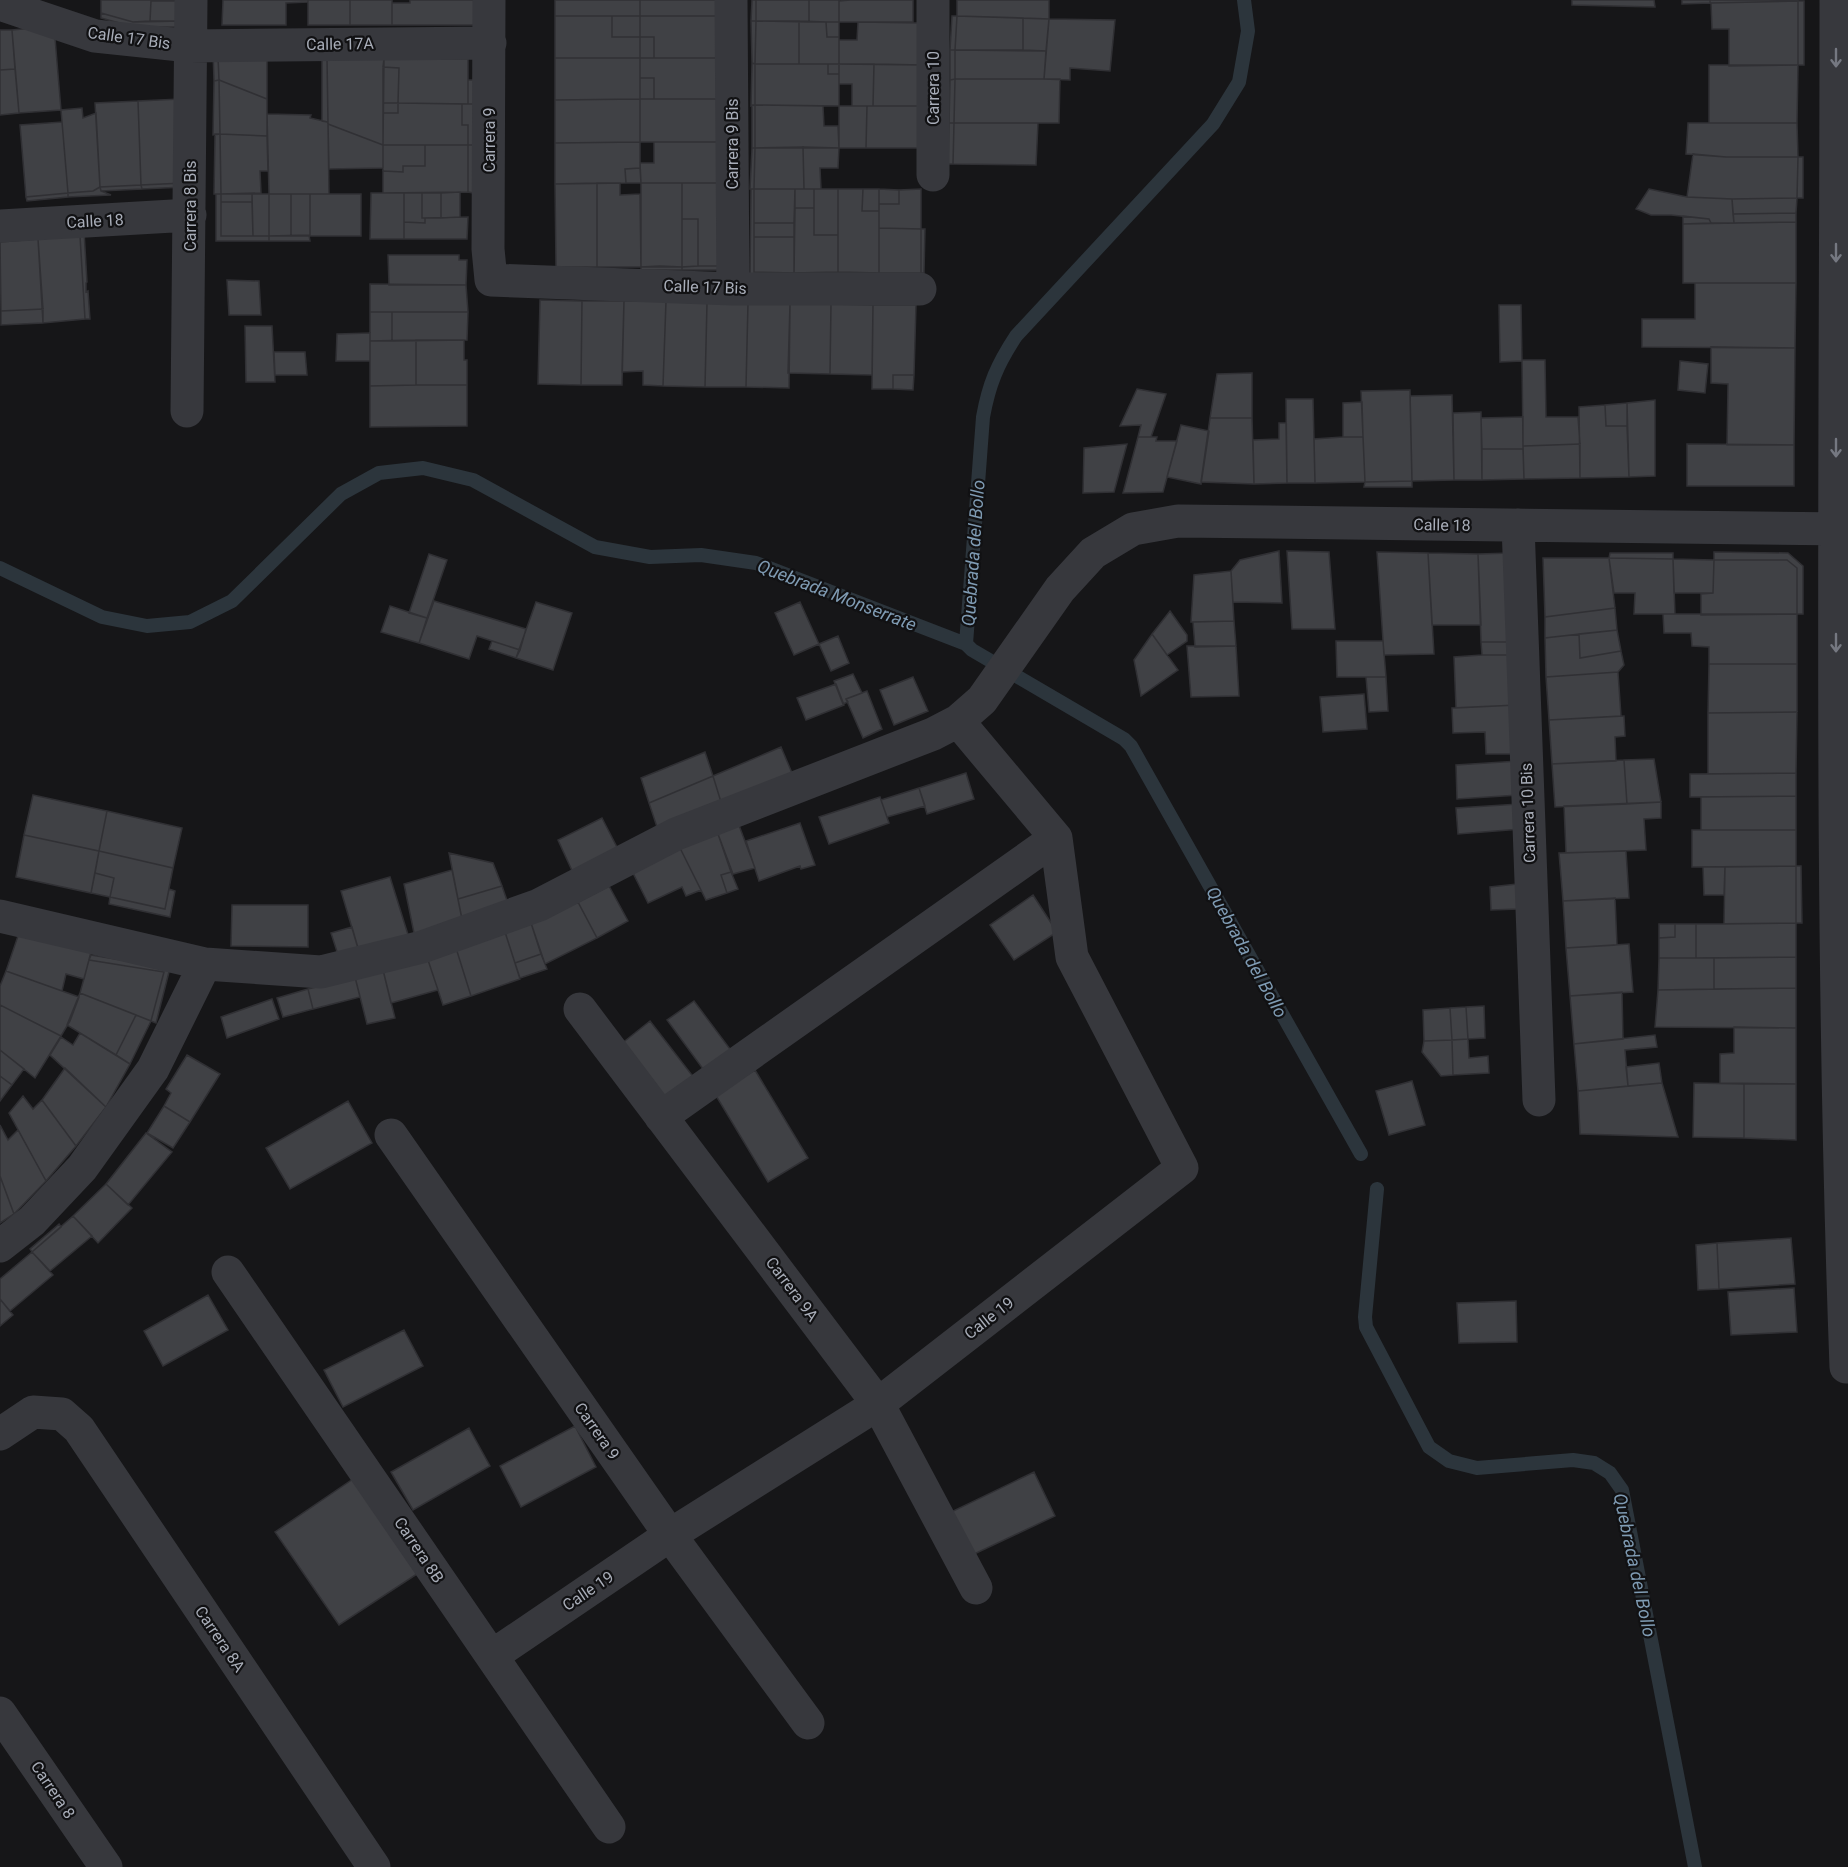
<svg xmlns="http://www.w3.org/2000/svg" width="1848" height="1867" font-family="Roboto,sans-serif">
<rect width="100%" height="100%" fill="#161618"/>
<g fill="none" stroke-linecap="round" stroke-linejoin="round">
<path stroke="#2c353c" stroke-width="14" d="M1244,0L1248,31L1239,82L1213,124L1016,336C997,365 989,384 983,417L966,644L972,650L1124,739L1131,746L1361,1154
M0,568L102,617L147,626L190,622L232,601L341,494L379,473L423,468L473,480L595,547L650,557L701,555L756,563L966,644
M1377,1189L1365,1317L1366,1327L1429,1447L1449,1461L1477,1468L1573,1460L1594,1463L1610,1473L1622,1490L1695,1867"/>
</g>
<path fill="#404145" stroke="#303034" stroke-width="1.5" d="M101,0H183V1H151L150,21L133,22L101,13Z
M223,0H308V2L286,3V25H222Z
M308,0H350V25H308Z
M350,0H392V25H350Z
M410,0H475V25H392V3H410Z
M555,0H640V16H555Z
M640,0H723V16H640Z
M752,0H756V21H751Z
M756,0H831H809V22L756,21Z
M809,0H839V22H809Z
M850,0H913V22H839V1Z
M957,0H1049V19L957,16Z
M1572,0H1654L1655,7L1572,5Z
M1682,0H1710V3L1682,4Z
M1710,0H1798V1L1710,3Z
M151,1H183V21H150Z
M1798,1H1804V65H1798Z
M1798,1V65L1729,66V29H1712L1711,3Z
M101,13L133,22L183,21L188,27H134L101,18Z
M555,16H612V37H640V58H555Z
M612,16H640V37H612Z
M640,16H723V58H654V37H640Z
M952,16H957L955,50H950Z
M957,16L1023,18V50H955Z
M1023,18L1049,19L1046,51L1023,50Z
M1049,19L1115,20L1110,71L1070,68V80L1044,79Z
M751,21H756L755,64L752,63Z
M756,21H799V64H755Z
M799,21L826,22L827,37H839V64H799Z
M826,22H839V37H827Z
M858,22L922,23V65L839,64V40H857Z
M54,26L61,110L19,113L12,30Z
M0,30H12L15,69L0,70Z
M640,37H654V58H640Z
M950,50H955V79L950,80Z
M955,50L1046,51L1044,79H955Z
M213,52L218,57L219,80L214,81Z
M218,57L267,58V99L219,80Z
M322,58H327L328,122L322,121Z
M327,58L384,59L383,145L328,124Z
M555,58H640V99L555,100Z
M640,58H723L719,99H654V78H640Z
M384,59H468V104L398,103L399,68L383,67Z
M752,63L755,64V105L751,106Z
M755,64H828V74H839V106L755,105Z
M828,64H839V74H828Z
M839,64H874L873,106H852V84H839Z
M874,64L922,65V106H873Z
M1709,65H1798L1797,123H1709Z
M383,67L399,68L398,103H383Z
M15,69L19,113L0,115V70Z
M640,78H654V99H640Z
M955,79L954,123H949L950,80Z
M955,79H1060L1059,123H954Z
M219,80L220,134L213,135L214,81Z
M219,80L267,99V136L220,134Z
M468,80H474V104H468Z
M180,99L184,183L141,185L138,101Z
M640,99H719L720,142H640Z
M640,99V142L555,143V100Z
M138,101L141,185L100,187L95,103Z
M383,103H398V113H383Z
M398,103L462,104V125H468V145H383V113H398Z
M462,104H474V145H468V125H462Z
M752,105H755V148H752Z
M755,105L823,106L824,126H838L839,148H755Z
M839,106H867L866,148H839Z
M867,106H922V148H866Z
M82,108L83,118L96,113L100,187L93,191L68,193L61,110Z
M267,114L311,115L310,118L328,122L329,194H269Z
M62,122L68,193L26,197L20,125Z
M949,123H954L953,164H948Z
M954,123H1038L1036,165L953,164Z
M1688,123H1797L1798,157H1726L1686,154Z
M328,124L383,145V168L329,169Z
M215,134H220L221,194H214Z
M220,134L267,136L268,171H260L261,193L221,194Z
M640,142V168L625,169L626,183L555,184V143Z
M654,142H723L724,183H641L640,163H654Z
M383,145H425V166H403V172L383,171Z
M425,145H468V192L383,193V171L403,172V166H425Z
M468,145H474V193L468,192Z
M803,147L804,189H754L755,148Z
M803,147L839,148L838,168H820L821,189H804Z
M752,148H755L754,189H750Z
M1693,154L1726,157H1798L1797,198L1732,199L1687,197Z
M1798,157H1803V198H1797Z
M640,168L641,183H626L625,169Z
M184,183V187L142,189L141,185Z
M597,183V267H556L555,184Z
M597,183H620V195L640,194L641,267H597Z
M641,183H682V267H641Z
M682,183H724L723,266H698V219H682Z
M141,185L142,189L101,191L100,187Z
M100,187L101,191L111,195L68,197V193L93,191Z
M751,189H754V272L794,273L750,276Z
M754,189H795L794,223H754Z
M795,189H814V208H795Z
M814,189H838V235H814Z
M838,189H863L862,211H879V273L838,272Z
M863,189H879V211H862Z
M879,189L899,190V204H879Z
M921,189V229L879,228V204H899V190Z
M1649,189L1687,197L1732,199L1734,223H1711L1709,219L1671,215H1651L1636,209Z
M460,192V217L441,218V193Z
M68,193V197L27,201L26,197Z
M371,193H404V239H370Z
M404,193H422V218H425V223L404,222Z
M422,193H441V218H422Z
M216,194H221V236H269V241H216Z
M221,194H252V202H221Z
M252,194H269V236H253Z
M269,194H291V236H269Z
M291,194H310V236H291Z
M310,194H361V236H310Z
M1797,198L1796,213L1733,214L1732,199Z
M221,202H252L253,236H221Z
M795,208H814V235H838V272L794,273Z
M1796,213V222L1734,223L1733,214Z
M1683,216L1709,219L1711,223L1683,224Z
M468,217L467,239H404V222L425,223V218Z
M682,219H698V266L682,267Z
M1796,222V283H1683V224Z
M754,223H794V237H754Z
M879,228L921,229V273H879Z
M921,229H925L924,273H921Z
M84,231L87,282L86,283V292L88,291L90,319H85L80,236Z
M309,235L310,241H269V236Z
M80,236L85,319L43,323L38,239Z
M754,237H794V273L754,272Z
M38,239L43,309L1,311L0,242Z
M388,255H459V260H467L466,285H389Z
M660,266L682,267V270H641V267Z
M698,266H723L727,270H682V267Z
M227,280L259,281L261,315H229Z
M1695,283H1796L1795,348L1642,347V319H1695Z
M370,284L466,285L468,312H370Z
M540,300L582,301L581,385L538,384Z
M582,301H624L622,385H581Z
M624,301H666L663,386L643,385V371L622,372Z
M666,301L707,303L705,387L663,386Z
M707,303H748L746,387H705Z
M748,303L790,304L789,388L746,387Z
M790,304H831L830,374L788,373Z
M831,304L873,305L872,375L830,374Z
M873,305H916L914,375H893V389H872Z
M1499,305H1521L1522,361L1500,362Z
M43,309V323L1,325V311Z
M370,312H392V341H370Z
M392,312H468L467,340L392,341Z
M245,326H272L275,382H246Z
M370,333V361H336L337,334Z
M416,340V385L370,386V341Z
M416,340H464V360H467V385H416Z
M1711,347L1795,348L1794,445H1727L1728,384L1711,383Z
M274,352H305L307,375H275Z
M1522,360H1545L1546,417H1578L1580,444L1523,446Z
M1680,361L1708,364L1705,393L1678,390Z
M1252,373V418H1210L1217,374Z
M893,375H914L913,390L893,389Z
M416,385H467V426L370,427V386Z
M1137,389L1166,394L1151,437H1138L1141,425L1120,426Z
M1410,390L1412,481L1365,482L1361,391Z
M1452,395L1454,480L1412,481L1410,396Z
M1286,399H1313L1315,483H1287Z
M1655,400V476L1629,477L1627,403Z
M1362,402L1363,437H1343V403Z
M1627,403V426H1606L1605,405Z
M1605,405L1606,426H1627L1629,477L1580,478L1579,407Z
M1481,412L1482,480H1454L1453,413Z
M1523,417V449H1482L1481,418Z
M1210,418H1252L1254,484L1201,482Z
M1279,423H1286L1287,483L1254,484L1253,440L1279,439Z
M1181,425L1209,431L1201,484L1167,477Z
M1138,437H1157L1156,441H1177L1163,492L1123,493Z
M1343,437H1363L1365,482L1315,483L1314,439Z
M1127,444L1114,492L1083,493L1084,448Z
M1580,444V478L1524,479L1523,446Z
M1687,444L1794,445V486H1687Z
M1482,449H1523L1524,479L1482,480Z
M1412,481V487H1364L1365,482Z
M1279,551L1282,603L1233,602L1231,571L1240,560Z
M1287,551L1329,552L1335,629H1292Z
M1377,552L1428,553L1434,654L1384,655Z
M1714,552L1788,553L1803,566V614H1797V568L1787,560H1714Z
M1428,553L1478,554L1481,625H1432Z
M1511,553L1514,642H1481L1478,554Z
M1610,553H1673V559L1609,558Z
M429,554L447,560L427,618L409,613Z
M1543,558H1609L1615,608L1545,617Z
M1609,558L1673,559L1675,614H1634L1635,593H1614Z
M1673,559L1714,560L1713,593H1674Z
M1714,560H1787L1797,568V614L1701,615V594L1713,593Z
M1231,571L1234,621L1191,622L1194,575Z
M434,601L526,629L520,650L477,636L469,659L419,643Z
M536,602L572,613L553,670L516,658Z
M800,602L819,644L794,655L775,613Z
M390,606L427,618L419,643L381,632Z
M1615,608L1617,630L1545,638V617Z
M1170,611L1187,635V641L1167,655L1152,634Z
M1663,614H1797V664H1709V647L1692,646L1691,633H1664Z
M1234,621L1236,646L1195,647L1193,622Z
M1617,630L1621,651L1580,658L1579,634Z
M1152,634L1178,670L1141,696L1134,660Z
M1579,634L1580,658L1621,651L1624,665L1618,672L1546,677L1545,638Z
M838,636L849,663L831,671L819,644Z
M492,641L520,650L516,658L489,649Z
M1336,641H1383L1386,677H1337Z
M1481,642H1514V655H1482Z
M1187,646H1236L1239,696L1191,697Z
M1482,655H1514L1516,705L1456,708L1454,657Z
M1709,664H1797V712L1708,713Z
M1618,672L1621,716L1549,720L1546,677Z
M853,674L862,693L846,699L848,702L843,704L834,681Z
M913,677L928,711L894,725L880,690Z
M1366,677H1386L1388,711L1369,712Z
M836,684L844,705L806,720L797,698Z
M867,691L882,729L863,738L846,699Z
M1364,694L1367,729L1323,732L1320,697Z
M1516,705L1518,754H1486L1485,732L1453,733L1452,708Z
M1797,712L1796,773L1708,774V713Z
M1624,716L1625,736L1615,737L1616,761L1552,764L1549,720Z
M781,747L792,773L721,802L713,776Z
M705,752L713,776L649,803L641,778Z
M1654,759L1661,802L1627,804L1624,760Z
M1624,760L1627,804L1555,807L1552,764Z
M1518,761L1519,795L1457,799L1456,765Z
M966,773L974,799L927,814L919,788Z
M1796,773V796L1690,797V774Z
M713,776L721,802L658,830L649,803Z
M919,788L925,806L887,817L881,800Z
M33,795L107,811L99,851L24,835Z
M1796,796V830H1701V797Z
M880,797L889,823L829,844L819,817Z
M1661,802V818L1644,819L1646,850L1566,853L1564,806Z
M1519,804L1521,829L1458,834L1456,808Z
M107,811L182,828L173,868L99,851Z
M602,818L621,855L575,877L558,840Z
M737,820L755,868L733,874L718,834Z
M800,823L815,865L801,869L800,866L759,881L746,841Z
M1692,830H1796V866L1692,867Z
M718,834L731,872L721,875L727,893L706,900L680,848Z
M24,835L99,851L91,893L16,877Z
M680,848L701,890L686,896L682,887L648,903L633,873Z
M99,851L173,868L165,909L110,897L114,878L95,873Z
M1626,851L1629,898L1563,901L1559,853Z
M449,853L493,863L502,886L458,899Z
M1796,866V923L1724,924L1725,867Z
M1796,866H1801L1802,923H1796Z
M1703,867H1725L1724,895H1704Z
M452,870L463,924L415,938L404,884Z
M731,872L738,889L727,893L721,875Z
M95,873L114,878L110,897L91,893Z
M390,877L410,941L360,955L341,891Z
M1517,884L1519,909L1491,910L1490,887Z
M502,886L510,909L463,924L458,899Z
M609,886L628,921L597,938L578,902Z
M169,889L175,891L170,917L109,904L110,897L165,909Z
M1033,895L1057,932L1014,960L990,925Z
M1615,898L1617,945L1566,948L1563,901Z
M578,902L597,938L545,964L531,923Z
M232,905H308V947L231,946Z
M531,923L541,954L515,963L505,932Z
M1796,923V957L1696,958V924Z
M1659,924H1675V937L1659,938Z
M1675,924H1696V958H1659V938L1675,937Z
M352,927L360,955L340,961L331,933Z
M505,932L520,979L471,996L456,948Z
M18,936L92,948L84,979L66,974L62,991L6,971Z
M1629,944L1633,992L1570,996L1566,948Z
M456,948L471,996L443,1005L427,957Z
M541,954L547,969L520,978L515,963Z
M91,955L170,968L156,1023L151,1021L164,972L89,960Z
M427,957L438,990L391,1003L383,970Z
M1796,957V988L1714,989V958Z
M1659,958H1714V989L1658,990Z
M89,960L164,972L151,1021L80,993Z
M383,970L395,1018L367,1024L355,977Z
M6,971L79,997L70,1021L61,1036L0,1005V986Z
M355,977L360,997L313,1009L308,989Z
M1796,988V1028L1655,1027L1658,990Z
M308,989L313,1009L283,1017L277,998Z
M1622,992L1623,1039L1574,1044L1570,996Z
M80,993L136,1015L116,1055L67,1025Z
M272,999L279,1019L227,1038L221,1017Z
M694,1001L733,1053L706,1073L667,1020Z
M0,1005L61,1036L35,1078L0,1050Z
M1484,1006L1485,1038L1468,1039L1466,1007Z
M1466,1007L1468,1039L1452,1040L1450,1008Z
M1450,1008L1452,1040L1424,1041L1423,1010Z
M136,1015L151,1021L130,1064L116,1055Z
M650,1021L695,1079L666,1101L621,1044Z
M1734,1027L1796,1028V1084L1720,1083V1054L1734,1053Z
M80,1033L130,1064L106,1107L50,1055L61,1037L73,1045Z
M1655,1035L1657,1047L1625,1050L1628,1086L1578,1091L1574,1044Z
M1468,1039L1469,1058L1488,1056L1489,1073L1453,1075L1452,1040Z
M1452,1040L1453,1075L1441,1076L1422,1052L1424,1041Z
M0,1050L24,1069L12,1085L0,1076Z
M187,1055L220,1074L190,1122L164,1106L171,1093L166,1089Z
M1659,1063L1662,1083L1628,1086L1626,1067Z
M65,1068L106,1107L76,1146L42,1100Z
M755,1070L808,1158L768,1182L715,1094Z
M0,1076L12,1085L0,1101Z
M1412,1081L1425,1125L1389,1135L1376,1091Z
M1662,1083L1678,1137L1580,1134L1578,1091Z
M1694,1083L1744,1084V1138L1693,1137Z
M1744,1084H1796V1140L1744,1138Z
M23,1096L33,1109L42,1100L76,1146L46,1181L9,1113Z
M348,1101L372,1143L290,1189L266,1148Z
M164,1106L190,1122L173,1148L147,1133Z
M0,1125L8,1140L18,1130L46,1181L14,1214L0,1176Z
M146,1133L172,1152L128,1205L106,1184Z
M0,1176L14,1214L0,1223Z
M106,1184L132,1208L98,1243L73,1216Z
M73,1216L92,1236L50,1271L32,1252Z
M59,1224L61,1227L32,1252L30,1249Z
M1791,1238L1795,1284L1719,1289L1717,1243Z
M1717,1243L1719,1289L1698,1290L1696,1245Z
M32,1252L53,1275L10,1311L0,1299V1279Z
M1794,1288L1797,1332L1731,1335L1728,1292Z
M208,1295L228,1330L163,1366L144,1331Z
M0,1299L13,1315L0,1326Z
M1516,1301L1517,1342L1459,1343L1457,1303Z
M404,1330L423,1366L343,1407L324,1370Z
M575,1426L596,1467L521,1507L500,1466Z
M469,1428L490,1466L413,1510L391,1472Z
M1034,1472L1055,1516L970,1556L949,1513Z
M353,1479L417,1574L339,1625L275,1532Z"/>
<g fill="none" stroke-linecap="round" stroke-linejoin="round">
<path stroke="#37383d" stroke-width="33" d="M489,0L488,249L491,280L733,289H920
M731,0L733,289
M1836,0C1836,455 1829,912 1846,1367
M0,4L95,36L190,46L490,43
M933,175V0
M0,226L190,215
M187,411L191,0
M1518,525L1539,1100
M0,916L205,964L321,972L422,947L539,905L676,834L933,734L958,721L982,700L1060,589L1093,553L1133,529L1178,521L1848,529
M580,1009L878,1404L976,1588
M661,1117L1056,838L958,721
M391,1135L670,1535L808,1723
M0,1246L32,1221L82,1168L153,1069L205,964
M228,1272L609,1827
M0,1434L33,1412L62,1414L79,1429L374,1867
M492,1656L670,1535L878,1404L1182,1168L1072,957L1056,838
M0,1713L106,1867"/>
</g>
<defs><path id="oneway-shaft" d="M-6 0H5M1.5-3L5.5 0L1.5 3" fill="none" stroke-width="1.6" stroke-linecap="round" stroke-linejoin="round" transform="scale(1.5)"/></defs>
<g stroke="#757881">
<use href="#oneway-shaft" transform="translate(1836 58) rotate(90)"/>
<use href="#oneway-shaft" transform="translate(1836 253) rotate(90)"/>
<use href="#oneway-shaft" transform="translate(1836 448) rotate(90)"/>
<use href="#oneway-shaft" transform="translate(1836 643) rotate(90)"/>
</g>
<g text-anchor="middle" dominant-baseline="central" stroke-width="4.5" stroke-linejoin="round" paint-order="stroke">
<g font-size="16" fill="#a8adb8" stroke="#111113">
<text transform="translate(129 38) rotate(8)">Calle 17 Bis</text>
<text transform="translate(340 44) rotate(-1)">Calle 17A</text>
<text transform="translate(933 88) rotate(-90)">Carrera 10</text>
<text transform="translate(489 140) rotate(-90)">Carrera 9</text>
<text transform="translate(732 144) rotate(-90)">Carrera 9 Bis</text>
<text transform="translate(190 206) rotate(-90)">Carrera 8 Bis</text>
<text transform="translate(95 221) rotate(-3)">Calle 18</text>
<text transform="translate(705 287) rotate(2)">Calle 17 Bis</text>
<text transform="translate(1442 525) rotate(1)">Calle 18</text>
<text transform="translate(1528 813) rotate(-92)">Carrera 10 Bis</text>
<text transform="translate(792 1289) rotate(53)">Carrera 9A</text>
<text transform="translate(989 1318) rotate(-38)">Calle 19</text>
<text transform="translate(597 1431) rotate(55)">Carrera 9</text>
<text transform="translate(419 1550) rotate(56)">Carrera 8B</text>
<text transform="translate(588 1591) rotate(-34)">Calle 19</text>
<text transform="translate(220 1639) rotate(56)">Carrera 8A</text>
<text transform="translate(53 1790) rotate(56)">Carrera 8</text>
</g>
<g font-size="18" font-style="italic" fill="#7f9bb3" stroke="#111113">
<text transform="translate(973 553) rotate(-86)">Quebrada del Bollo</text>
<text transform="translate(837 595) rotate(21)">Quebrada Monserrate</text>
<text transform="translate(1247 952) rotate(61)">Quebrada del Bollo</text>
<text transform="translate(1635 1565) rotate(78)">Quebrada del Bollo</text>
</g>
</g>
</svg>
